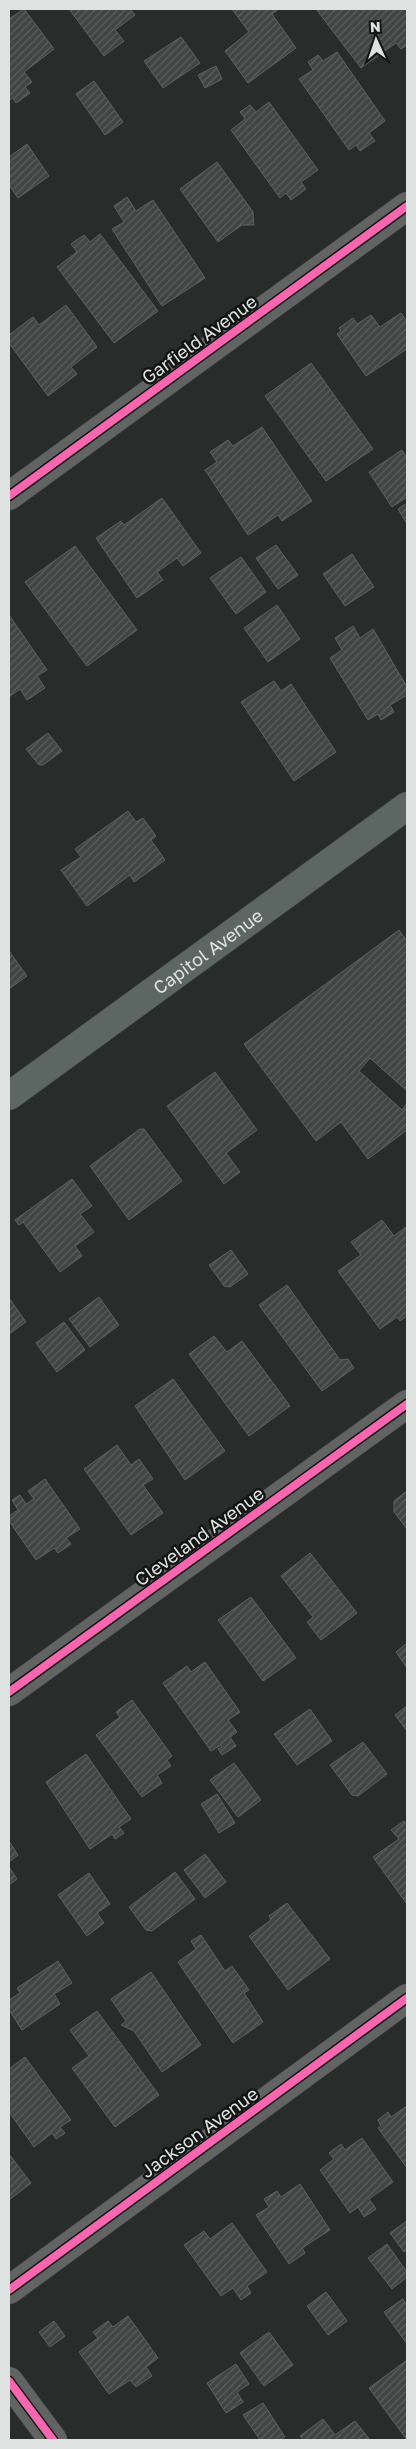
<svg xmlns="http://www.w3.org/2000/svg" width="416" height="2449" font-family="'Golos Text',sans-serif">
<defs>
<pattern id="building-hatch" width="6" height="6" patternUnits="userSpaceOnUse" patternTransform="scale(1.25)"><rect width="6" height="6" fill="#414443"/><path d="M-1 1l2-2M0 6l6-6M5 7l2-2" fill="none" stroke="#5c5f5e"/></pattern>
</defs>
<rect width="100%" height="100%" fill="#282c2a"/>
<path fill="url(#building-hatch)" stroke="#5d615f" d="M24,9L54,49L24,72L32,82L25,87L30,93L16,103L13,98L9,100V19Z
M69,9H130L135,15L115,30L124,41L104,56Z
M232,9H279L272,14L296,48L248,83L225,51L249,32Z
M316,9H407V45L401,49L396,43L361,68Z
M181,37L200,63L163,88L144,61Z
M337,52L385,121L369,133L375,141L360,151L356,145L349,150L299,79L313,70L308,62L318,55L323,61Z
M216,66L222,79L205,88L198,75Z
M94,81L123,122L105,135L76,94Z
M269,102L318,170L301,182L306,189L291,200L286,193L280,198L231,130L245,119L240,112L250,105L256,112Z
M27,144L49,176L18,198L9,185V157Z
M217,162L253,212L254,225H242L218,242L180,189Z
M127,197L136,211L153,200L205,278L162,306L112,229L124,222L114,206Z
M100,234L158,311L114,343L57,267L77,252L71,244L84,235L90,242Z
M66,305L97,347L71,367L77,374L48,396L9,343V335L33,317L39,325Z
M401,313L407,322V349L366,376L337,334L341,331L339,328L353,318L357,324L371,315L380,327Z
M311,363L373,449L326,481L265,396Z
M262,427L312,501L282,521L278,515L248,535L205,470L217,462L210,452L228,440L233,446Z
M402,450L407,458V497L392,507L369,472Z
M162,498L201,553L183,566L177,558L157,572L163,580L137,598L96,538L121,521L124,525Z
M407,503V524L398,509Z
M276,545L298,575L278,589L256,558Z
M75,546L137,630L87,666L25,582Z
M352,554L374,587L345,606L323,574Z
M241,557L266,592L236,614L210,578Z
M277,605L300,639L268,662L244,628Z
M9,615L47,670L37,676L45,688L27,700L20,689L9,697Z
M353,626L360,638L373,629L407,687V695L390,705L394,712L381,720L378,714L368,720L330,658L342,650L335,638Z
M274,681L281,691L291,684L336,752L294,781L241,702Z
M48,733L62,751L43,765H39L26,749Z
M128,811L136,822L143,818L156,836L151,840L165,860L134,882L130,875L87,906L61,870L81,857L75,849Z
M399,930L407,941V1091L370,1058L359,1071L402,1110L407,1103V1130L368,1159L341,1122L316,1141L244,1044Z
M9,951L27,976L9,989Z
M215,1072L257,1130L226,1153L240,1172L224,1184L167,1106Z
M140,1129H144L182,1181L129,1220L90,1166Z
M72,1179L92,1206L80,1214L94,1232L75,1246L82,1256L60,1272L23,1222L19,1225L15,1220Z
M382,1220L394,1236L406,1227L407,1229V1316L400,1321L397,1317L380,1329L338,1271L361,1255L351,1242Z
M231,1250L248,1274L230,1287L224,1286L209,1265Z
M287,1285L340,1360L348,1359L354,1368L322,1391L259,1305Z
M99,1297L119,1325L90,1347L69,1319Z
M9,1298L26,1322L9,1334Z
M64,1322L85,1350L57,1372L36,1343Z
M214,1336L227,1352L242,1341L290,1406L249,1436L189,1354Z
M173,1379L225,1451L185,1480L135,1406Z
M117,1445L131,1465L139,1459L153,1479L143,1485L163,1513L131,1535L84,1469Z
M45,1479L80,1529L66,1538L71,1544L58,1553L54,1548L36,1560L9,1521V1516L18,1510L12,1500L20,1495L26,1504L34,1499L28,1491Z
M407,1491V1529L394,1512V1501Z
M310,1553L357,1613L321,1640L307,1622L313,1617L281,1576Z
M251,1597L296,1658L263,1681L218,1620Z
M407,1643V1668L396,1652Z
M205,1662L240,1712L228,1720L237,1732L230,1737L236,1746L222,1755L218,1749L222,1747L221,1745L211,1751L163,1683L187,1666L191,1672Z
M132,1700L172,1756L167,1760L171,1766L157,1775L162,1783L142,1797L96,1735L120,1717L116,1712Z
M407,1706V1731L395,1715Z
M310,1709L332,1741L297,1765L274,1734Z
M363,1742L387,1774L358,1796L352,1795L330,1765Z
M86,1754L131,1819L119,1827L124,1833L115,1839L112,1834L90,1849L46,1782Z
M234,1763L261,1800L238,1817L210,1780Z
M217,1794L235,1823L219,1833L201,1804Z
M404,1821L407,1825L406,1903L373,1857L399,1839L391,1830Z
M9,1841L18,1855L9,1862Z
M205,1854L226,1882L205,1898L184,1870Z
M9,1867L17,1879L9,1885Z
M175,1872L195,1899L152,1931L146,1930L129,1907Z
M89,1873L110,1904L97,1913L104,1923L87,1936L58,1895Z
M287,1903L330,1959L288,1990L249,1936L271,1920L269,1916Z
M201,1935L225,1971L232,1966L249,1990L244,1993L263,2022L233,2043L178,1962L196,1949L191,1941Z
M58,1961L72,1983L54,1994L60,2004L22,2030L9,2010V2000L20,1993L17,1988Z
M151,1972L201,2045L162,2072L134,2031L121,2025L126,2021L111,1999Z
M97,2011L159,2095L115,2127L72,2068L89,2056L70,2030Z
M25,2057L71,2120L60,2127L65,2133L56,2139L52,2133L34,2147L9,2112V2069Z
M407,2106V2168L378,2128L381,2126L378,2120L388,2112L391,2117Z
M362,2138L393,2182L369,2199L376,2209L364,2217L358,2207L350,2213L320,2170L334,2159L329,2153L341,2144L345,2150Z
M9,2154L31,2183L9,2200Z
M300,2184L330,2230L302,2248L305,2253L289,2264L256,2215L269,2207L264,2199L277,2191L281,2197Z
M407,2221V2250L404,2252L390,2233Z
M232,2223L267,2272L247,2286L251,2293L241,2300L233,2288L221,2296L184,2245L204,2231L210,2239Z
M387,2244L407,2272V2277L392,2289L368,2258Z
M326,2292L347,2321L328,2335L307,2306Z
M403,2299L407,2306V2344L384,2312Z
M128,2316L158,2358L146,2367L152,2376L136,2387L130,2380L109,2394L79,2352L98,2338L93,2332L108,2321L113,2327Z
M54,2321L65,2336L50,2347L39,2332Z
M269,2332L293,2365L264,2386L240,2353Z
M407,2360V2440L369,2388Z
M236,2364L249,2384L237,2392L243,2402L226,2413L207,2383Z
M263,2403L285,2437L279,2440H260L243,2415Z
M323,2419L335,2435L355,2421L370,2440H303L300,2436Z"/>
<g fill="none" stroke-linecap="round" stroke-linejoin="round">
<g stroke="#474948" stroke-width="29">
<path id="minor" d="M9,496L407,206
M9,1692L407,1404
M9,2290L407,1998
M9,2381L53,2440"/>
</g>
<g stroke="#474948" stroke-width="29">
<g id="major">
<path id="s1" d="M9,1096L407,806"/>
</g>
</g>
<use href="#minor" stroke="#616463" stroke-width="28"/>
<use href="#major" stroke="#5c6663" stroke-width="28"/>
<g stroke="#121514" stroke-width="11">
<path id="cycleway" d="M9,496L407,206
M9,1692L407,1404
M9,2290L407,1998
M9,2381L53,2440"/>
</g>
<use href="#cycleway" stroke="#f766af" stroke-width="8"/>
</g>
<g text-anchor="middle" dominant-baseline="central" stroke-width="5" stroke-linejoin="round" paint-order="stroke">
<g font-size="18" fill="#dee2e0" stroke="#121514">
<text transform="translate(199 339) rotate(-36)">Garfield Avenue</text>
<text stroke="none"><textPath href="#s1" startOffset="246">Capitol Avenue</textPath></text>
<text transform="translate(199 1536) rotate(-36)">Cleveland Avenue</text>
<text transform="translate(199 2132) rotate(-36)">Jackson Avenue</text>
</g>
</g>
<rect width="416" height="2449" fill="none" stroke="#dee2e0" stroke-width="20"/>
<g transform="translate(376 40) rotate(357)" stroke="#121514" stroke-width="4" paint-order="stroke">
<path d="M0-4L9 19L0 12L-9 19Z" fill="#dee2e0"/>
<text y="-8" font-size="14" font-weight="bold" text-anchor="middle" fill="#dee2e0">N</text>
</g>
</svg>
